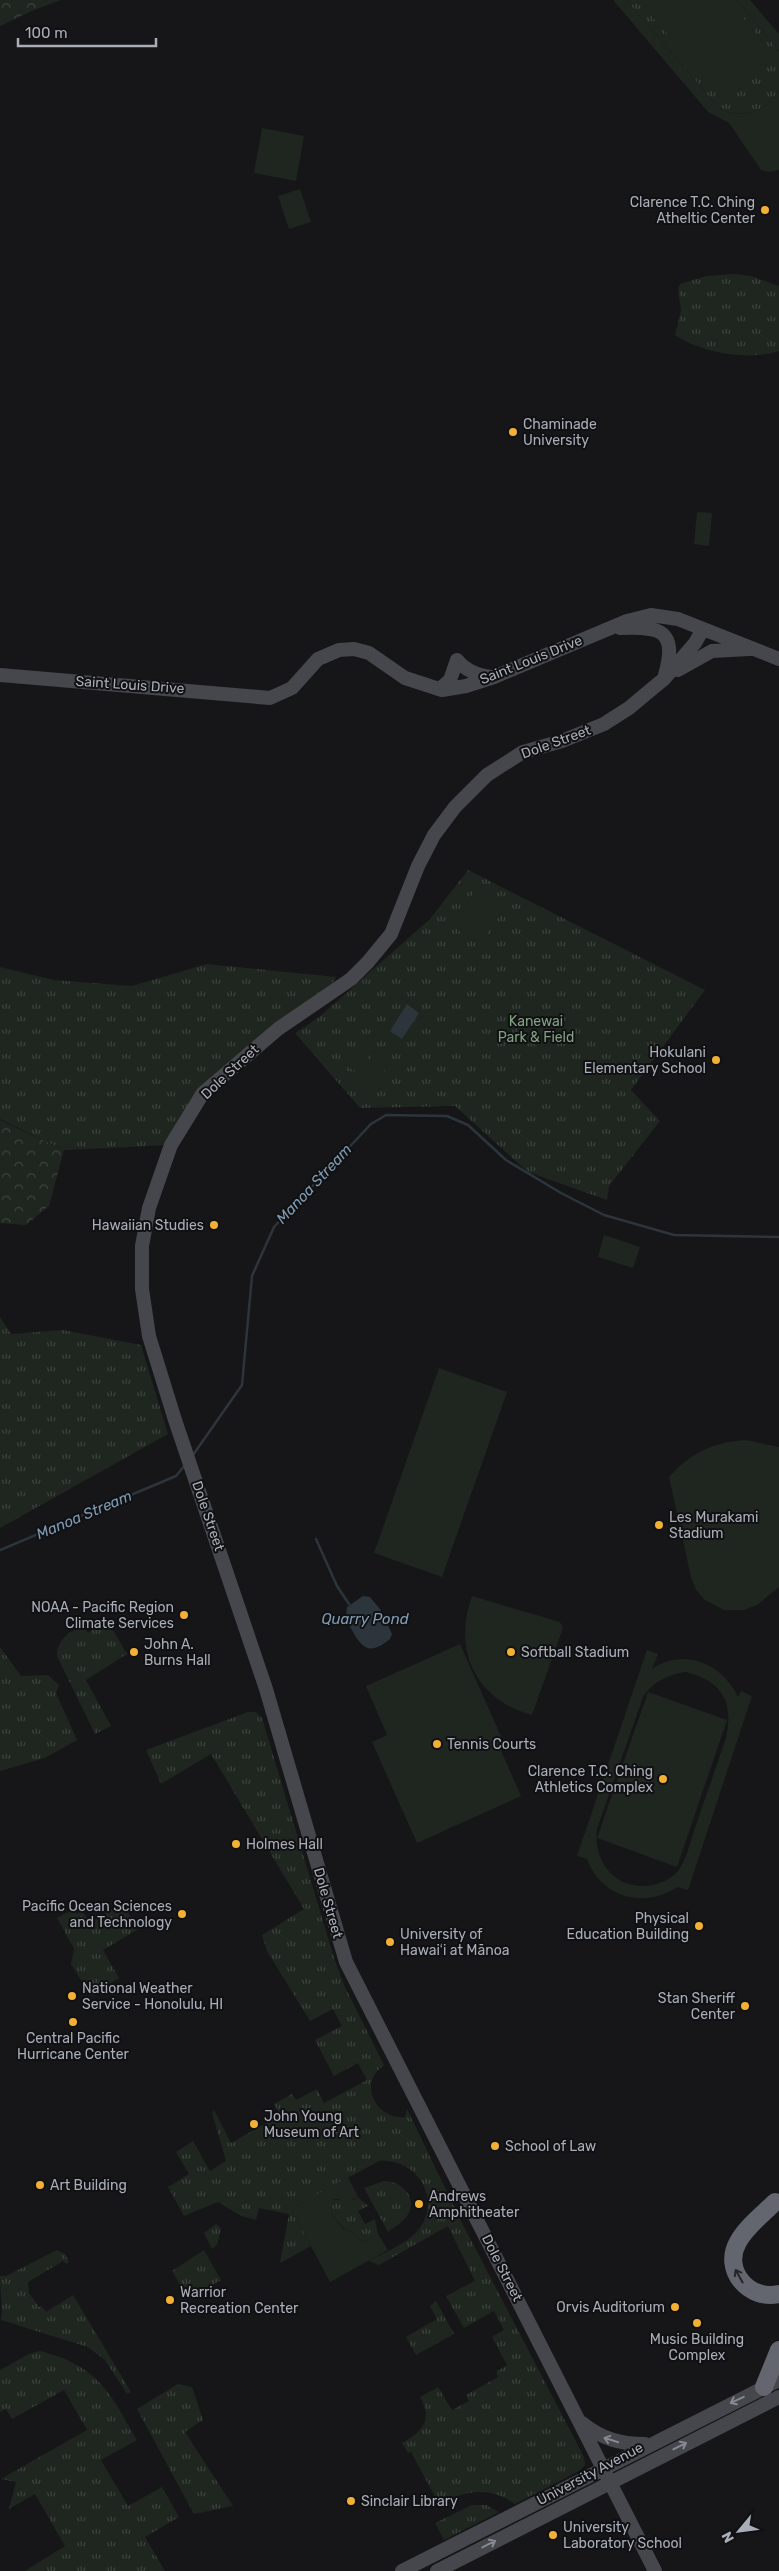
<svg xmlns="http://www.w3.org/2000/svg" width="779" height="2571" font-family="Rubik,sans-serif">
<defs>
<pattern id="grass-tufts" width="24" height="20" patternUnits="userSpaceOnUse" patternTransform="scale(1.25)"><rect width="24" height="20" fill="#1e261f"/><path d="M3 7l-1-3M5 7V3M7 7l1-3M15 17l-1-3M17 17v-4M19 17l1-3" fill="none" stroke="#3c433d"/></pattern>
<pattern id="forest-crowns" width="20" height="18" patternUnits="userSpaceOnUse" patternTransform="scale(1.25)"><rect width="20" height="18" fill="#1e261f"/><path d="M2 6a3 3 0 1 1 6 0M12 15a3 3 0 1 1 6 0" fill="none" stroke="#3c433d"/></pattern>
</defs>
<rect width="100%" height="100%" fill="#161618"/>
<path fill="url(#grass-tufts)" d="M626,0H737L779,51V91C764,113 742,120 719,108Z
M735,274L751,276L779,286V351C749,361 701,353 675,335L681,310L678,289L680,284L707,276Z
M468,870L705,990L631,1090L660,1121L609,1186L607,1200L528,1172L455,1106L360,1108L295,1033L318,1018L430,919Z
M207,964L336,977L323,1000L203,1093L171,1145L64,1150L0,1119V967L54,980L132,986Z
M0,1317L11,1334L63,1330L141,1345L168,1434L0,1528Z
M107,1620L127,1654L86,1680L111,1726L95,1734L57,1656C57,1641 69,1630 83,1627L88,1633Z
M0,1647L21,1676L48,1675L59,1685L56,1693L77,1740L45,1758L0,1771Z
M248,1712H256L262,1718L335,1961L345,1987L384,2065C357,2083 376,2120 405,2117L407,2109L460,2219L584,2457L585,2465L579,2471L515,2504C489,2486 466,2490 439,2504L411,2452L408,2453L402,2443C423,2431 433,2420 420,2397L438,2387L452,2410L469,2401L466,2395L498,2377L496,2372L507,2365L492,2337L504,2330L494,2311L464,2328L446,2296L475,2281L448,2226L379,2265L369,2261C385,2252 409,2243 420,2228C442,2196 415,2158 379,2161L291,2209L311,2246L280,2263L289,2214L259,2208L256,2220L241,2216L218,2202L184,2216L168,2187L189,2174L176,2152L193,2141L210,2171L226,2161L212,2113L214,2110L231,2143L280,2115L274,2104L292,2094L296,2100L317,2089L324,2103L367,2080L358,2063L334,2076L315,2040L342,2026L333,2009L310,2021L267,1951L262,1935L304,1909L211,1754L161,1784L146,1750Z
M123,1902L137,1930L103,1950L119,1978L91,1996L71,1964L74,1949L57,1918L74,1909L77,1914L82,1910L90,1923Z
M384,2181C402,2181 419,2198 407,2216C402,2223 394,2227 388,2232L364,2188Z
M358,2197L368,2206L358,2211L365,2224L375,2219L378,2234L363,2242L352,2232L344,2229L331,2213L332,2200H354Z
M216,2224L221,2228L217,2245L212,2249L204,2233Z
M57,2250L65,2254L69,2262L66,2264L63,2261L28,2282L29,2293L39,2307L41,2306L46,2312L73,2295L131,2392L127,2394L105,2360L88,2347L1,2320C3,2306 0,2291 0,2276H6Z
M204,2250L221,2280L189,2299L172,2271Z
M436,2301L454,2334L416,2355L406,2337L437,2319L430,2306Z
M40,2351C98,2366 109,2391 137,2440L101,2460L128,2506L162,2487L179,2517L145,2537L165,2571H25L65,2546L35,2494L9,2509L16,2482L1,2479L87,2430L64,2390L12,2419L6,2409L0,2412V2370L29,2354Z
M178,2384L192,2387L203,2420L185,2432L233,2506L194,2514L137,2409Z
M472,2505H486L499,2512L444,2540L435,2523Z"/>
<path fill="url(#forest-crowns)" d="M0,0H61L34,10L0,26Z
M0,1120L64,1150L49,1206L26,1225L0,1223Z"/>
<path fill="#1e261f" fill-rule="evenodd" d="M613,0H626L719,108C742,120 764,113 779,91V170L769,172L761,170L729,123L708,112Z
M638,0H728L773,53L722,97Z
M737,0H750L779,34V51Z
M262,128L304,136L296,181L254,173Z
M300,189L311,222L289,229L278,196Z
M697,512L712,513L709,546L694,544Z
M479,886L506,906L494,924L466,903Z
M463,907L492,927L479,945L451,925Z
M367,1037L377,1049L353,1071L343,1059Z
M381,1052L391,1064L366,1087L356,1075Z
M604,1235L640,1247L633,1268L598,1257Z
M439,1368L507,1392L442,1577L374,1553Z
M746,1440L779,1447V1587L757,1605L744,1610H724L705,1600L696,1590L691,1577L669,1477C690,1453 714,1442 746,1440Z
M472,1596L560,1622L563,1628L532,1715C476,1700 452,1650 472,1596Z
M460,1644L504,1743L499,1746L521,1796L417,1843L372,1742L387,1735L366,1686Z
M647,1650L658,1654L652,1669C684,1647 723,1664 738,1697L741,1691L752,1696L688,1890L677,1887C645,1909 601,1898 587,1859L577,1856ZM686,1672C722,1681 734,1702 726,1738C716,1768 705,1798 695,1828C690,1842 687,1859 678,1871C663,1888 633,1891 615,1877C600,1865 595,1847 597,1829L643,1697C654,1681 667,1675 686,1672Z
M648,1692L727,1720L677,1867L597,1838Z
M348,2177L358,2197L348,2202L337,2199L333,2200L331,2213L343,2229L352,2232L363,2242L378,2234L388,2250L330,2282L291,2209Z"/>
<path fill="#2c353c" d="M407,1004L419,1013L402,1039L390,1031Z
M363,1596L370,1597L380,1609L392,1634L390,1639C373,1653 364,1652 353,1632C348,1623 345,1618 347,1607Z"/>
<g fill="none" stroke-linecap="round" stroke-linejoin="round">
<path stroke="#2c353c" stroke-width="2.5" d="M193,1455L242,1385L252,1276L274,1227L371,1124L386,1115L447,1116L468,1125L506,1160L561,1193L604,1215L674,1235L779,1237
M316,1539L337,1586L349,1604
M0,1550L176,1476L185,1465"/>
<path stroke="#45474d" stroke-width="14" d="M620,628C660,626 678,630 665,675
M457,660C466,671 477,675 491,677
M678,670L712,651L749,649
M0,675L270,698L292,688L318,659L339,650L354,649L369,653L405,678L442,690L466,686L494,677L627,621L651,615L678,619L779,659
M440,689L450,680L457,660
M582,2423C602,2439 620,2444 645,2444
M402,2571L779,2380
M437,2571L779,2397
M655,2571L346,1962L266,1689L175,1420L149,1336L142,1289V1246L149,1208L171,1145L203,1093L278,1029L351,979L368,962L391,934L418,866L434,835L455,807L487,775L523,752L562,741L604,724L629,708L665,678L695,643L703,629"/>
<path stroke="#63666e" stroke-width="18" d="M775,2202C763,2214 746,2227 738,2242C722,2270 749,2301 779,2294
M764,2387L779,2350"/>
</g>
<defs><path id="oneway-shaft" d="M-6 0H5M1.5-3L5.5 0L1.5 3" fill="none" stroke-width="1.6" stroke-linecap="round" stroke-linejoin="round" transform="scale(1.25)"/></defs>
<use stroke="#26262a" href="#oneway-shaft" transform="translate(739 2276) rotate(-119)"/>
<g stroke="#858993">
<use href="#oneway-shaft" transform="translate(737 2400) rotate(155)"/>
<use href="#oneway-shaft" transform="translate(611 2440) rotate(-162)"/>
<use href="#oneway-shaft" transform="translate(680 2446) rotate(-27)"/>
<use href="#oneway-shaft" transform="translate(489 2544) rotate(-27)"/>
</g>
<g fill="#f2b134" stroke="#111113" stroke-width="2">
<circle cx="765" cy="210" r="5"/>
<circle cx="513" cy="432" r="5"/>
<circle cx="716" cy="1060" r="5"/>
<circle cx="214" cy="1225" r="5"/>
<circle cx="659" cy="1525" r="5"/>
<circle cx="184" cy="1615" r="5"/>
<circle cx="134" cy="1652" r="5"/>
<circle cx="511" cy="1652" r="5"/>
<circle cx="437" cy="1744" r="5"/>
<circle cx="663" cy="1779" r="5"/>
<circle cx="236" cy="1844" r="5"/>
<circle cx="182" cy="1914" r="5"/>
<circle cx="699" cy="1926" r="5"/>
<circle cx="390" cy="1942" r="5"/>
<circle cx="72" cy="1996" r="5"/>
<circle cx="745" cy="2006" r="5"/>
<circle cx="73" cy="2022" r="5"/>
<circle cx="254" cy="2124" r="5"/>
<circle cx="495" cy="2146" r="5"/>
<circle cx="40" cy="2185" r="5"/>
<circle cx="419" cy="2204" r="5"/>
<circle cx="170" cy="2300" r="5"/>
<circle cx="675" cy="2307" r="5"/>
<circle cx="697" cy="2323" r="5"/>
<circle cx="351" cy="2501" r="5"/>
<circle cx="553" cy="2535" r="5"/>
</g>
<g text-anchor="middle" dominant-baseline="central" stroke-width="4" stroke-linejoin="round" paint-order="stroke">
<g font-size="14" fill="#a8adb8" stroke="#111113" text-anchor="start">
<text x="755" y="202" text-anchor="end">Clarence T.C. Ching<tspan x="755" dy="16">Atheltic Center</tspan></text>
<text x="523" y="424">Chaminade<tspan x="523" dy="16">University</tspan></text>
<text x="706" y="1052" text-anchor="end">Hokulani<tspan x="706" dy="16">Elementary School</tspan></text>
<text x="204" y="1225" text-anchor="end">Hawaiian Studies</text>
<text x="669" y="1517">Les Murakami<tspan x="669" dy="16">Stadium</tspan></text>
<text x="174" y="1607" text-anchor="end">NOAA - Pacific Region<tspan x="174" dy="16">Climate Services</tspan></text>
<text x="144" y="1644">John A.<tspan x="144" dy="16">Burns Hall</tspan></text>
<text x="521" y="1652">Softball Stadium</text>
<text x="447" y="1744">Tennis Courts</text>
<text x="653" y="1771" text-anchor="end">Clarence T.C. Ching<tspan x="653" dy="16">Athletics Complex</tspan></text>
<text x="246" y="1844">Holmes Hall</text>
<text x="172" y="1906" text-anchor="end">Pacific Ocean Sciences<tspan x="172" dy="16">and Technology</tspan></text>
<text x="689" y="1918" text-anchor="end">Physical<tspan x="689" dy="16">Education Building</tspan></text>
<text x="400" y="1934">University of<tspan x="400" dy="16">Hawaiʻi at Mānoa</tspan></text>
<text x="82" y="1988">National Weather<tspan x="82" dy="16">Service - Honolulu, HI</tspan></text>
<text x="735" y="1998" text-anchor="end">Stan Sheriff<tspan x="735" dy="16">Center</tspan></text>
<text x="73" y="2038" text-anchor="middle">Central Pacific<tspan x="73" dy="16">Hurricane Center</tspan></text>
<text x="264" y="2116">John Young<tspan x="264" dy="16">Museum of Art</tspan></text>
<text x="505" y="2146">School of Law</text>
<text x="50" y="2185">Art Building</text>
<text x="429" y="2196">Andrews<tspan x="429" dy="16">Amphitheater</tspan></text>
<text x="180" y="2292">Warrior<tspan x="180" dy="16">Recreation Center</tspan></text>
<text x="665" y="2307" text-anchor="end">Orvis Auditorium</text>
<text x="697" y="2339" text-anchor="middle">Music Building<tspan x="697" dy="16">Complex</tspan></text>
<text x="361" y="2501">Sinclair Library</text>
<text x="563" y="2527">University<tspan x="563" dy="16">Laboratory School</tspan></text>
</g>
<g font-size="14" fill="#a8adb8" stroke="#111113">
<text transform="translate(531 660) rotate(-22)">Saint Louis Drive</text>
<text transform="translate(130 685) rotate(4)">Saint Louis Drive</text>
<text transform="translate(556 742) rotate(-20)">Dole Street</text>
<text transform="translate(230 1072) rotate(-43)">Dole Street</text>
<text transform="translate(208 1516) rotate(71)">Dole Street</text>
<text transform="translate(328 1903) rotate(74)">Dole Street</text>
<text transform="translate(502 2268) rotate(63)">Dole Street</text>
<text transform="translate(590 2474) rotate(-28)">University Avenue</text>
</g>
<g font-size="14" fill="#7fa381" stroke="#111113">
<text x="536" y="1021">Kanewai<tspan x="536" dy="16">Park &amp; Field</tspan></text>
</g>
<g font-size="15" font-style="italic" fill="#7f9bb3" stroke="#111113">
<text transform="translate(314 1184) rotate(-47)">Manoa Stream</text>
<text transform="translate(84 1515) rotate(-23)">Manoa Stream</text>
<text x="365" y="1619">Quarry Pond</text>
</g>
</g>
<g transform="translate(739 2531) rotate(241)" stroke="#111113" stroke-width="4" paint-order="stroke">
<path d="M0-4L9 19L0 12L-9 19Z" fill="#a8adb8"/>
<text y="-8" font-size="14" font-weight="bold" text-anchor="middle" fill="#a8adb8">N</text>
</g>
<path d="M18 38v8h138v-8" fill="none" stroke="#a8adb8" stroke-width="2.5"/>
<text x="25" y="38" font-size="15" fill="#a8adb8" stroke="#111113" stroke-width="4" paint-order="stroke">100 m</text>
</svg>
